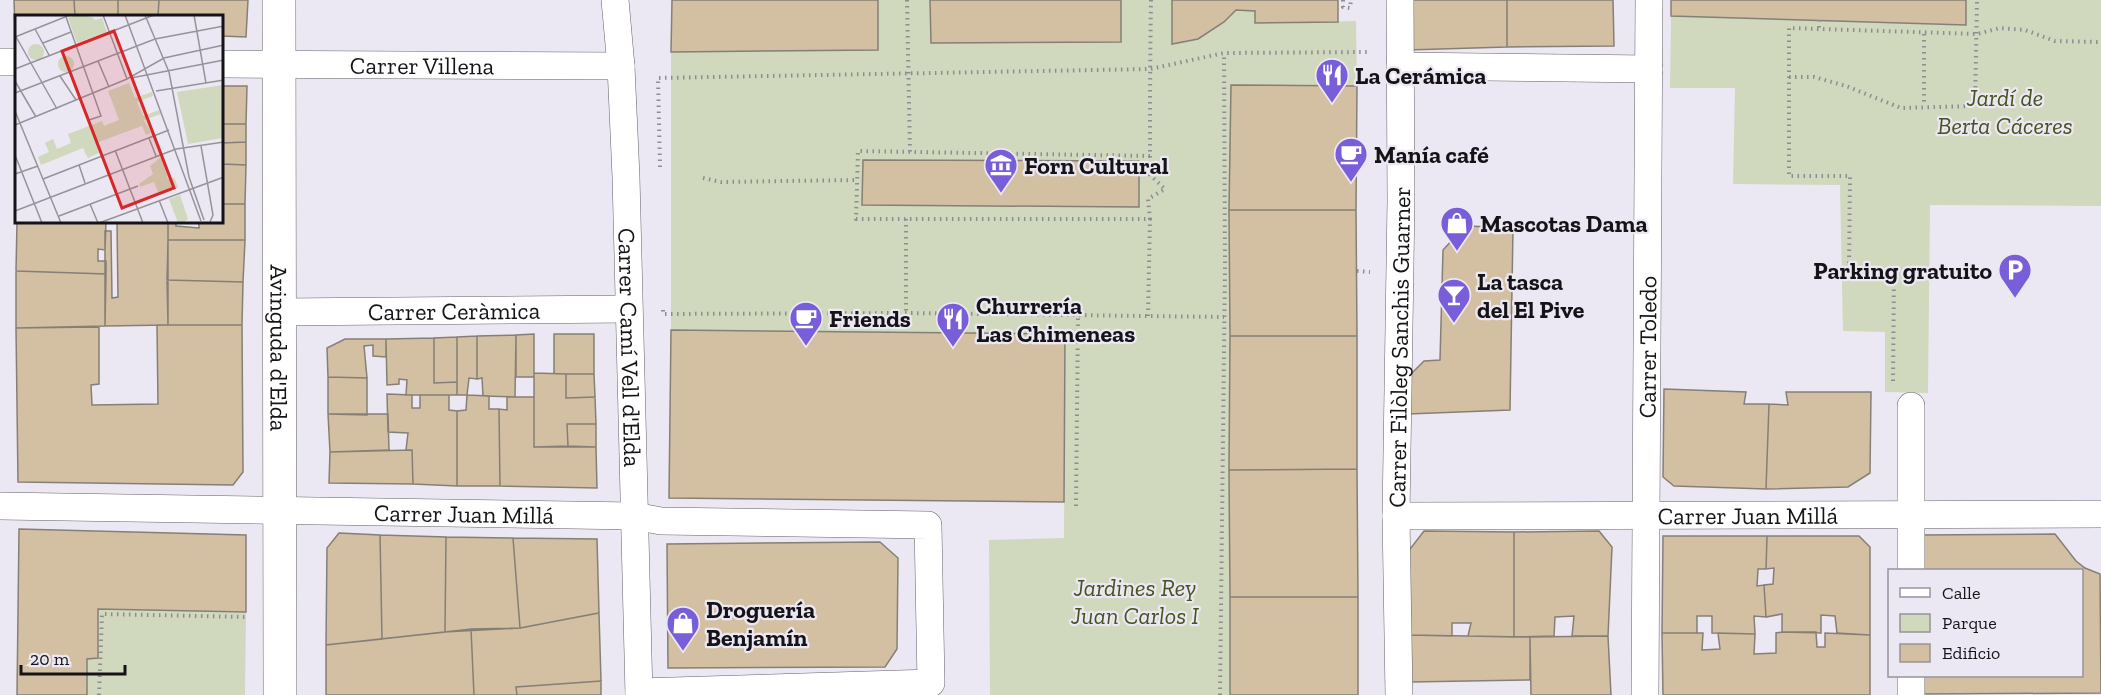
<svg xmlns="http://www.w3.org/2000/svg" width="2101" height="695" font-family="'Zilla Slab',serif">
<rect width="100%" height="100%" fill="#ece8f3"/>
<path fill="#d0d8bd" d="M878,0H930L931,43L1121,42V0H1172L1173,44C1199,38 1216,31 1236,10L1255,11L1256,23L1356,21L1357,86L1231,85L1230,695H990L989,540L1064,538L1065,334L671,330V52L877,50Z
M1966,0H2101V206L1930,205L1928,393L1885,392V332L1843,331L1840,185L1733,184L1735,88H1670L1671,16L1965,25Z
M98,609L246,612L245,695H87V659L98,658Z"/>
<path fill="#d3c0a3" stroke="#867f75" stroke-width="1.5" d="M14,0H74L75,16H16V31H15Z
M74,0H118V16H75Z
M118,0H159L158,16H118Z
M159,0H248L246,37L222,36V16H158Z
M672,0H878V50L671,52Z
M930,0H1121V42L931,43Z
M1172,0H1338V22L1255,23V11L1236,10L1224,22L1198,39L1172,44Z
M1407,0H1507V47L1407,50Z
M1507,0H1613L1614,46L1507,47Z
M1671,0H1966V25L1671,16Z
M1231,85L1357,86L1356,210H1229Z
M222,86H247L246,124H222Z
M222,124H246V142L222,143Z
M246,142V165L222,164V143Z
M863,160L1139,161V207L862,205Z
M222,164L246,165L245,204H222Z
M222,204H245V240H168V222H176V226L199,228V222H222Z
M1229,210H1356L1357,336H1230Z
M17,222H106L105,250L98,249V261H106V274L16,271Z
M117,222H168V325L105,326V231H111L112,298L118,297Z
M1468,226L1513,228L1510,410L1408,414V377L1424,361L1440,360L1443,250L1455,237Z
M168,240H245L243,282L167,280Z
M16,271L106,274L105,326L16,328Z
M167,280L243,282L242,325H168Z
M157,325H242L243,472L233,485L18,482L16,328L99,327V384L91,385L92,405L158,404Z
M671,330L1065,334L1064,502L669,498Z
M534,334V377H516V335Z
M554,334H594V374H554Z
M516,335L515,397L483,396L482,378L477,379V336Z
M477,336V379L469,378L467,395H457V337Z
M1230,336H1357V469L1229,470Z
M457,337V382L434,383V338Z
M434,338V383L457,382V395H406L407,380L399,379V384L387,385L386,339Z
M345,339H386V357L373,356V345L364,346L367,378L328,377L327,348Z
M534,373L566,374V398L595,397L596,424H567L568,446L534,447Z
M566,374H594L595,397L566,398Z
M328,377L367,378V415L328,414Z
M1664,389L1746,392L1744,404H1769L1766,489L1674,486L1663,477Z
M1786,392H1871L1870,473L1848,487L1766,489L1769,404L1788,405Z
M387,394L412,395V408H420V395H449V410L457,411V486L413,484L412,450H406L408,433L388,432Z
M467,395L489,396V409H499L500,486H457V411L466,410Z
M507,397H534V447H596L597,488L500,486L499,409L507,410Z
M328,414H388L389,450L330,452Z
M567,424H596V447L568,446Z
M412,450L413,484L329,483L330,452Z
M1357,469L1358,597H1230L1229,470Z
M19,529L246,535V612L98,609V658L87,659V695H17Z
M1424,531L1514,532V637L1468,636L1471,623H1452V636L1409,635L1407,553Z
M1599,531L1612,547L1608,636H1572L1574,616L1555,617L1554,636L1514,637V532Z
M339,533L380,535L382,639L326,645L327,548Z
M2055,534L2076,561L2085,568L2100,574L2101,693L1920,694L1919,676H2082V570H1919V535Z
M380,535L446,537L445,632L382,639Z
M1663,536H1767L1766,569H1758L1757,586L1764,585L1766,617L1754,616L1755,634L1712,633V616H1697V633H1662Z
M1767,536H1859L1870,547V635L1837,633L1835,616L1821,615V633L1782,632V614L1766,617L1764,585L1773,584L1774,568L1766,569Z
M446,537L513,538L520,628L445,632Z
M513,538L597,539L599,613L520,628Z
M880,542L898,558L897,649L885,667L668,668L667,544Z
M1230,597H1358V695H1230Z
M599,613L601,681L516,687L517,695H474L471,629L520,628Z
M471,629L474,695H326V645Z
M1782,632H1816L1817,647H1825V633L1870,635V695H1663L1662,633H1703L1702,650L1720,649L1718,633L1755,634L1754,654L1776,653V633Z
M1409,635L1530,637V680L1410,682Z
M1608,636L1611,695H1531L1530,637Z
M601,681V695H517L516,687Z"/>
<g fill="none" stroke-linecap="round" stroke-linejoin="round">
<g stroke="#65616b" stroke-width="28">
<g id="street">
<path id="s1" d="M615,0L621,66L626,177L639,695"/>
<path d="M0,62H16"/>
<path id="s2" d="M222,64L621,66"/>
<path d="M1400,66L1649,69"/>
<path id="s3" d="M280,312L628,309"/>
<path d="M1911,406V570"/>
<path id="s4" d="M0,506L634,516L661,521L928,525L931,683L639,692"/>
<path id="s5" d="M1396,516L2101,514"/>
<path id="s6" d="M1399,695L1396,516L1401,201L1400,0"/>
<path id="s7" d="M1645,695L1649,0"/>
<path d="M1911,695V676"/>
</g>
</g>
<g stroke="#65616b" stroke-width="34">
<g id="secondary">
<path id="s8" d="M279,0L280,695"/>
</g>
</g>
<path stroke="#8f8c94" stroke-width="4" stroke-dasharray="1.5 4.5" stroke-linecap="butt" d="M907,0L910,152
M1343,0V7L1350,8L1351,0
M1819,20V29
M1924,34V106
M1789,77H1814L1846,86L1901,108L1975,106L1977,0
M1150,156L858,151L856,219H1150L1148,199L1165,189L1150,175C1150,117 1150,58 1151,0
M660,167L658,78L1150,69L1224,53L1369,52
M703,178L721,182L857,180
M906,219V313
M1357,271L1370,272
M663,310V314L906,313L1224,317
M1148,316L1150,219
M1893,381L1894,271L1849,270L1850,176H1789V28L1977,34L2000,28L2025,30L2055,41L2101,42
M1076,506L1078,315
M99,695L102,614L245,617
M1220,695L1225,268L1224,53"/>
<use href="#street" stroke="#fff" stroke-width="27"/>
<use href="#secondary" stroke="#fff" stroke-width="33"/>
</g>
<defs>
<g id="restaurant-pin" transform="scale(1.725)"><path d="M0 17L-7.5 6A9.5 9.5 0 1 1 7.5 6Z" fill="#795ed9" stroke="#ece8f3"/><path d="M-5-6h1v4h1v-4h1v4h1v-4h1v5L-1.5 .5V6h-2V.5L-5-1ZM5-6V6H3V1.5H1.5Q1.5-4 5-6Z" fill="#fff"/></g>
<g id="cafe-pin" transform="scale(1.725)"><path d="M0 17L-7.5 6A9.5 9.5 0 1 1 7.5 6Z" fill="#795ed9" stroke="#ece8f3"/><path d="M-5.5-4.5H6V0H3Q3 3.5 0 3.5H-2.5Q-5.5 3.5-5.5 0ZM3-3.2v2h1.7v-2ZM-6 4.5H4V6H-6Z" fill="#fff"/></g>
<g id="museum-pin" transform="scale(1.725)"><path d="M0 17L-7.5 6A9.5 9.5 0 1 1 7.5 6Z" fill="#795ed9" stroke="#ece8f3"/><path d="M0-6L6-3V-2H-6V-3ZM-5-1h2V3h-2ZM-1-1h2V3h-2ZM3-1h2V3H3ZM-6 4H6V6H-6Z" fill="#fff"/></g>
<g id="shop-pin" transform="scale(1.725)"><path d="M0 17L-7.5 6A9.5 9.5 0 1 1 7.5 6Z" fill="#795ed9" stroke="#ece8f3"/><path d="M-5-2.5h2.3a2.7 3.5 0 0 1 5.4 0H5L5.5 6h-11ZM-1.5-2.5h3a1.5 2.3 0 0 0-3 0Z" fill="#fff"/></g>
<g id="parking-pin" transform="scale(1.725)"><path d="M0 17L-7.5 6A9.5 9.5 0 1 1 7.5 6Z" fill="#795ed9" stroke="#ece8f3"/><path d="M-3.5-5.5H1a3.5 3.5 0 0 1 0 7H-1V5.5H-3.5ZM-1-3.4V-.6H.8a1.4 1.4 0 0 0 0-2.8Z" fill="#fff"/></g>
<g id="bar-pin" transform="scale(1.725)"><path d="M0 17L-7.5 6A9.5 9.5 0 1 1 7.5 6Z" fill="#795ed9" stroke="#ece8f3"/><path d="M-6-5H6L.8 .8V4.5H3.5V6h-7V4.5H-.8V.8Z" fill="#fff"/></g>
</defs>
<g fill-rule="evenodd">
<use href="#restaurant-pin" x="1332" y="75"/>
<use href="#cafe-pin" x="1351" y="154"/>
<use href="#museum-pin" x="1001" y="165"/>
<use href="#shop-pin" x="1457" y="223"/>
<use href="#parking-pin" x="2015" y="270"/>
<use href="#bar-pin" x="1454" y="295"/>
<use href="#cafe-pin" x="806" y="318"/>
<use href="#restaurant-pin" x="953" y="319"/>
<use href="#shop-pin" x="683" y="623"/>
</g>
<g text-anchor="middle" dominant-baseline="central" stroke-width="4.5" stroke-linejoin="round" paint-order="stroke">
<g font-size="24" fill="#151317" stroke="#ece8f3">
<text stroke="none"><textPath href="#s2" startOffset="200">Carrer Villena</textPath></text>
<text stroke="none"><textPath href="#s3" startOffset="174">Carrer Ceràmica</textPath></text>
<text stroke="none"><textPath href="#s1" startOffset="348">Carrer Camí Vell d'Elda</textPath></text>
<text stroke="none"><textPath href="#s7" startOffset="348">Carrer Toledo</textPath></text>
<text stroke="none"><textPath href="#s8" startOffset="348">Avinguda d'Elda</textPath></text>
<text stroke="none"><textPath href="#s6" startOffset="348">Carrer Filòleg Sanchis Guarner</textPath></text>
<text stroke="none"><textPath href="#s4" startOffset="464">Carrer Juan Millá</textPath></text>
<text stroke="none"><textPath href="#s5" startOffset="352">Carrer Juan Millá</textPath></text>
</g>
<g font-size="24" font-weight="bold" fill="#151317" stroke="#ece8f3" text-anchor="start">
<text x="1355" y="75">La Cerámica</text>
<text x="1374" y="154">Manía café</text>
<text x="1024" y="165">Forn Cultural</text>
<text x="1480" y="223">Mascotas Dama</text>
<text x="1992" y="270" text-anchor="end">Parking gratuito</text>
<text x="1477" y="281">La tasca<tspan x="1477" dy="28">del El Pive</tspan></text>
<text x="976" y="305">Churrería<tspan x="976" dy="28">Las Chimeneas</tspan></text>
<text x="829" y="318">Friends</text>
<text x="706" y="609">Droguería<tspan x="706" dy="28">Benjamín</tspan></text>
</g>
<g font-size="24" font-style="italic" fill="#46521f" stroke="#ece8f3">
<text x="2005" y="97">Jardí de<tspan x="2005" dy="28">Berta Cáceres</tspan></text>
<text x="1135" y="587">Jardines Rey<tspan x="1135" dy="28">Juan Carlos I</tspan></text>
</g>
</g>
<g transform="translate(15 15)">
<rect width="208" height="208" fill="#ece8f3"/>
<path d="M61,0L77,2L80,5L87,3L92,17L62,28L53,3ZM13 37a8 8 0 1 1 16 0a8 8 0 1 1-16 0ZM43 49a8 8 0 1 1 16 0a8 8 0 1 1-16 0ZM114,68L120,83L137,77L138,81L122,87L128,101L144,95L146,99L129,105L136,118L131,120L127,111L81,128L84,138L73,143L68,133L26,150L23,142L34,137L30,128L38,124L42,134L56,128L53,119L87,106L89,111L104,105L93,76ZM208,70V123L173,129L162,77ZM146,142L153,164L159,162L163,173L144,180L139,167L125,172L124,169L138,159L135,151ZM165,180L173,204L168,208H163L154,184Z" fill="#d0d8bd"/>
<path fill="none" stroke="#96939b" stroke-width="1.5" d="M88,0L112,64M110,0L186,206M130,0L154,57L174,162L189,205M179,0L191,68M51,2L86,101L74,105L65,84M20,14L34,40M0,20L42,94M0,22L55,0M28,28L56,17M83,46L94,72M0,54L139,0M45,61L61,85M116,63L209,45M0,66L21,102M141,76L209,65M0,78L140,24L209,11M0,96L46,208M0,110L112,64L149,43L209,30M134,123L141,141M186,131L198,200L195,207M100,135L128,208M0,140L27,208M64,150L70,168M0,159L23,151M28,164L154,115M144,185L153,208M75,189L83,208M0,196L161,134L209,127M44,201L123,171M84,208L209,162"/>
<path fill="#d62828" fill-opacity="0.15" stroke="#d62828" stroke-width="3" d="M99,16L159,173L107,193L47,36Z"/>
<rect width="208" height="208" fill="none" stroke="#151317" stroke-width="3"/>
</g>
<rect x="1888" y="569" width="195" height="108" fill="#ece8f3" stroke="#96939b" stroke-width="1.5"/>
<rect x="1900" y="588" width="30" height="9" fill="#ffffff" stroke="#96939b" stroke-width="1.5"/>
<text x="1942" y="599" font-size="18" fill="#151317">Calle</text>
<rect x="1900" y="614" width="30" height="18" fill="#d0d8bd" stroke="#96939b" stroke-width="1.5"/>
<text x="1942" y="629" font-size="18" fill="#151317">Parque</text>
<rect x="1900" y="644" width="30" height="18" fill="#d3c0a3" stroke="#96939b" stroke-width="1.5"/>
<text x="1942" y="659" font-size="18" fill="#151317">Edificio</text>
<path d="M21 665v9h104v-9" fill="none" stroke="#151317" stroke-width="3"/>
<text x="30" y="665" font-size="18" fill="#151317" stroke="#ece8f3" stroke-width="4.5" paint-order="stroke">20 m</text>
</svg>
